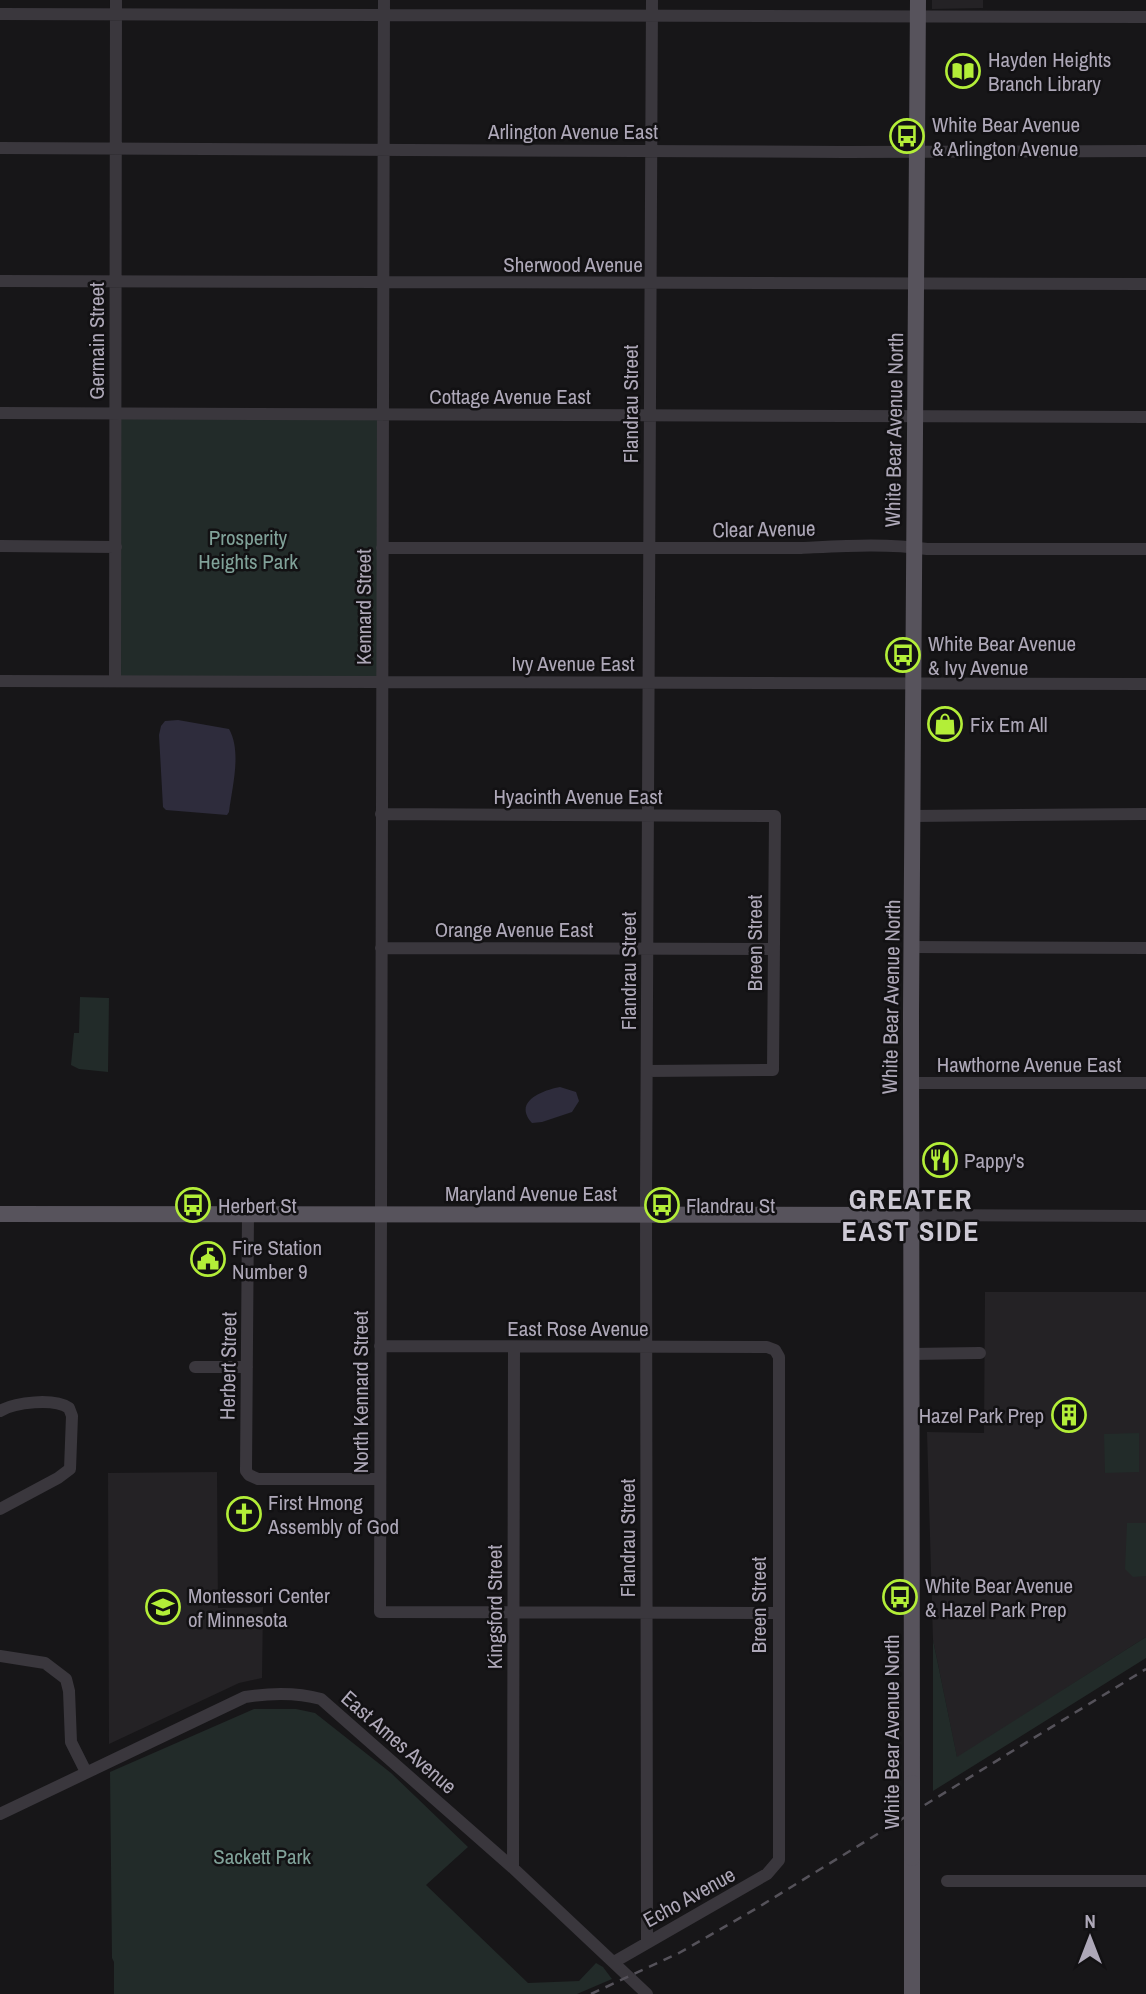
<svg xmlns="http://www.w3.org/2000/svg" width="1146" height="1994" font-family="'Archivo Narrow',sans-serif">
<rect width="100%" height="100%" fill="#171618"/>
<path fill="#242225" d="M932,0H983V8L932,9Z
M985,1292H1146V1637L957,1758L933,1640L927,1432L984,1433Z
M217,1472L218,1608L263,1607L262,1678L239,1683L109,1744L108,1473Z"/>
<path fill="#222b29" d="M116,413L383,420L382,682L115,681Z
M80,997L109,998L108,1072L79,1069L71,1065L74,1033H79Z
M1139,1433V1472L1105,1473L1104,1434Z
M1127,1523H1146V1576L1133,1577L1125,1569Z
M1146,1637V1658L933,1791V1640L957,1757Z
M254,1709H296L315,1713L391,1773L468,1847L426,1885L528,1983L579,1981L596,1963L603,1967L612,1979L577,1994H114V1962L112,1958L110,1772Z"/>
<path fill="#2e2c3c" d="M178,720L229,729C242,752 232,787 229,812L227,815L166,810L163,807L159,735L161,726L165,721Z
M560,1087L576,1092L579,1101L572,1112L542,1122L532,1123C512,1101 544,1090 560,1087Z"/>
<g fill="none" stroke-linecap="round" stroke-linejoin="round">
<path stroke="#3a373d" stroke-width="12" d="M384,0L380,1612L777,1613
M0,14L1146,17
M0,148L845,152L1146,151
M0,281L1146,284
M0,413L1146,417
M0,546L116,547
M382,548H801C843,546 885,543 927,549H1146
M0,681L1146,684
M115,681L116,0
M381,814L775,816L773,1070L647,1071
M912,816L1146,814
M912,947L1146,948
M381,948L773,949
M911,1083H1146
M248,1214L246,1471L249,1475L258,1479H379
M911,1215L1146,1216
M380,1346L767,1347L775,1350L779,1357V1860L767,1874L614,1962
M911,1354L980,1353
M195,1367H247
M0,1411C15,1402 54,1398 69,1408L72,1416L70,1469L58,1478L0,1509
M0,1656L45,1663L66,1679L69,1691L71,1742L86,1772
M0,1814L245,1697C271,1693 295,1692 321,1699L513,1868L647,1994
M513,1868L514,1347
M947,1881H1146
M647,1942L646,1199L652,0"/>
<path stroke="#57535c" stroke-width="16" d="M0,1214L911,1215
M912,1783L911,1014L918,0
M912,1994V1858"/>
<path stroke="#55525a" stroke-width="2.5" stroke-dasharray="9 7" stroke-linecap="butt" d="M591,1994L679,1953L757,1908L1146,1669"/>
<path stroke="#57535c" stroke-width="16" d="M912,1783V1858"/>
</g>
<defs>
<g id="library-ring" transform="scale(1.75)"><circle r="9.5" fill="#121113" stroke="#b3ee38" stroke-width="1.5"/><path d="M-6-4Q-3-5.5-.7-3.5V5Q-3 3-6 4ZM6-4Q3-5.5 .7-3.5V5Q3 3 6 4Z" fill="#b3ee38"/></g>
<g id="bus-ring" transform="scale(1.75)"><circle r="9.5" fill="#121113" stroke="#b3ee38" stroke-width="1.5"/><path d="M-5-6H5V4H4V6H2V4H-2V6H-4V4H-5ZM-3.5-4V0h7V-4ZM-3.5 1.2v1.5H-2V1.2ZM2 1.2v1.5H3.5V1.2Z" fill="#b3ee38"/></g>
<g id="shop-ring" transform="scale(1.75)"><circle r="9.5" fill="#121113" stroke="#b3ee38" stroke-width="1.5"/><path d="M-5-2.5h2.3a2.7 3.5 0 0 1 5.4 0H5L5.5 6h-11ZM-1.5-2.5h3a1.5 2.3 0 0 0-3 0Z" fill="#b3ee38"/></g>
<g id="restaurant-ring" transform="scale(1.75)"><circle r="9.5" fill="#121113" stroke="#b3ee38" stroke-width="1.5"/><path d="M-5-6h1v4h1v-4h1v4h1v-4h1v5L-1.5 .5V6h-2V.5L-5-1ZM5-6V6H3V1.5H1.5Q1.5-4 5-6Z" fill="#b3ee38"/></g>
<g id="civic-ring" transform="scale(1.75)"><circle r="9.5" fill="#121113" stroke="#b3ee38" stroke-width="1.5"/><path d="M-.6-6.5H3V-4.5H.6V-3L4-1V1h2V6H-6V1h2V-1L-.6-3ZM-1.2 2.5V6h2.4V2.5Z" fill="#b3ee38"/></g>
<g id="building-ring" transform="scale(1.75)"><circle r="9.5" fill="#121113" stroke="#b3ee38" stroke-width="1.5"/><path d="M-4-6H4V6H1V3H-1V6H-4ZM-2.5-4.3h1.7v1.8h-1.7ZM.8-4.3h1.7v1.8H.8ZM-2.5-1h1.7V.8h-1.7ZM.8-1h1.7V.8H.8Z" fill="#b3ee38"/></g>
<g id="church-ring" transform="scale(1.75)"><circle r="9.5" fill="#121113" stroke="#b3ee38" stroke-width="1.5"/><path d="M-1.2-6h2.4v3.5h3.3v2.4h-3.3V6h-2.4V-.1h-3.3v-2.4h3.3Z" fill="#b3ee38"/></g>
<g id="school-ring" transform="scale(1.75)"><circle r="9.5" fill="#121113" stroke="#b3ee38" stroke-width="1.5"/><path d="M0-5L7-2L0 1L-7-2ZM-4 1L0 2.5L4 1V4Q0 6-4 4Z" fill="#b3ee38"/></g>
</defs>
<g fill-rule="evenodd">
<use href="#library-ring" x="963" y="71"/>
<use href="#bus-ring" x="907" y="136"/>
<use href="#bus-ring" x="903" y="655"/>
<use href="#shop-ring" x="945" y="724"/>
<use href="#restaurant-ring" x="940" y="1160"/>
<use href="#bus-ring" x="193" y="1205"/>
<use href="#bus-ring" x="662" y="1205"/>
<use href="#civic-ring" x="208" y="1259"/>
<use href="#building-ring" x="1069" y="1415"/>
<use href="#church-ring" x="244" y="1514"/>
<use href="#bus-ring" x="900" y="1597"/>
<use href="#school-ring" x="163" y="1607"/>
</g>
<g text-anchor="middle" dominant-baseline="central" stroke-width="5" stroke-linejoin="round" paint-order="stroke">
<g font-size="21" fill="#aea8b8" stroke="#121113" text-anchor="start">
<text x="988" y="59">Hayden Heights<tspan x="988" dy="24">Branch Library</tspan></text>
<text x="932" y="124">White Bear Avenue<tspan x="932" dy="24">&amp; Arlington Avenue</tspan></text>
<text x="928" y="643">White Bear Avenue<tspan x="928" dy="24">&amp; Ivy Avenue</tspan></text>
<text x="970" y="724">Fix Em All</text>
<text x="964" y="1160">Pappy's</text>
<text x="218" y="1205">Herbert St</text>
<text x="686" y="1205">Flandrau St</text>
<text x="232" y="1247">Fire Station<tspan x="232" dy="24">Number 9</tspan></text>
<text x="1044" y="1415" text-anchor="end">Hazel Park Prep</text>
<text x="268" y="1502">First Hmong<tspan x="268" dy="24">Assembly of God</tspan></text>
<text x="925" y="1585">White Bear Avenue<tspan x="925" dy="24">&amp; Hazel Park Prep</tspan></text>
<text x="188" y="1595">Montessori Center<tspan x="188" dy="24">of Minnesota</tspan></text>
</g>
<g font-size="21" fill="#aea8b8" stroke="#121113">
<text x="573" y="131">Arlington Avenue East</text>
<text x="573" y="264">Sherwood Avenue</text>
<text transform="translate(96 341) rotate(-90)">Germain Street</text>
<text x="510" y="396">Cottage Avenue East</text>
<text transform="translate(630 404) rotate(-90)">Flandrau Street</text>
<text transform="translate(894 430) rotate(-89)">White Bear Avenue North</text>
<text transform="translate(764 529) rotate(-1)">Clear Avenue</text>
<text transform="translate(363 607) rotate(-90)">Kennard Street</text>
<text x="573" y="663">Ivy Avenue East</text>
<text x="578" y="796">Hyacinth Avenue East</text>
<text x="514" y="929">Orange Avenue East</text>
<text transform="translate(754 943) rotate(-90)">Breen Street</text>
<text transform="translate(628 971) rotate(-90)">Flandrau Street</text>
<text transform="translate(891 997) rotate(-89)">White Bear Avenue North</text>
<text x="1029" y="1064">Hawthorne Avenue East</text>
<text x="531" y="1193">Maryland Avenue East</text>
<text x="578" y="1328">East Rose Avenue</text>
<text transform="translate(228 1366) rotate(-89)">Herbert Street</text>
<text transform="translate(360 1392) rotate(-90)">North Kennard Street</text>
<text transform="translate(627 1538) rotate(-90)">Flandrau Street</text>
<text transform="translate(758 1605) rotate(-90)">Breen Street</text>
<text transform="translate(494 1607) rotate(-90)">Kingsford Street</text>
<text transform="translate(891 1732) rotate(-90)">White Bear Avenue North</text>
<text transform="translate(399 1742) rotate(41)">East Ames Avenue</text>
<text transform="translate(689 1897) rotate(-29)">Echo Avenue</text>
</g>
<g font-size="21" fill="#80a299" stroke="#121113">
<text x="248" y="537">Prosperity<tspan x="248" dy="24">Heights Park</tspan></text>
<text x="262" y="1856">Sackett Park</text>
</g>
<g font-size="28" font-weight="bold" letter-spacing="2" fill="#cdc9d4" stroke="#121113">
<text x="911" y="1199">GREATER<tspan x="911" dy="32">EAST SIDE</tspan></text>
</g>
</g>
<g transform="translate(1090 1938)" stroke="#121113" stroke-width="5" paint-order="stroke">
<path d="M0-5L12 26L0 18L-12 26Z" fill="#aea8b8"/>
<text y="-10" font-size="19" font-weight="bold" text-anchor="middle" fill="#aea8b8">N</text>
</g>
</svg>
